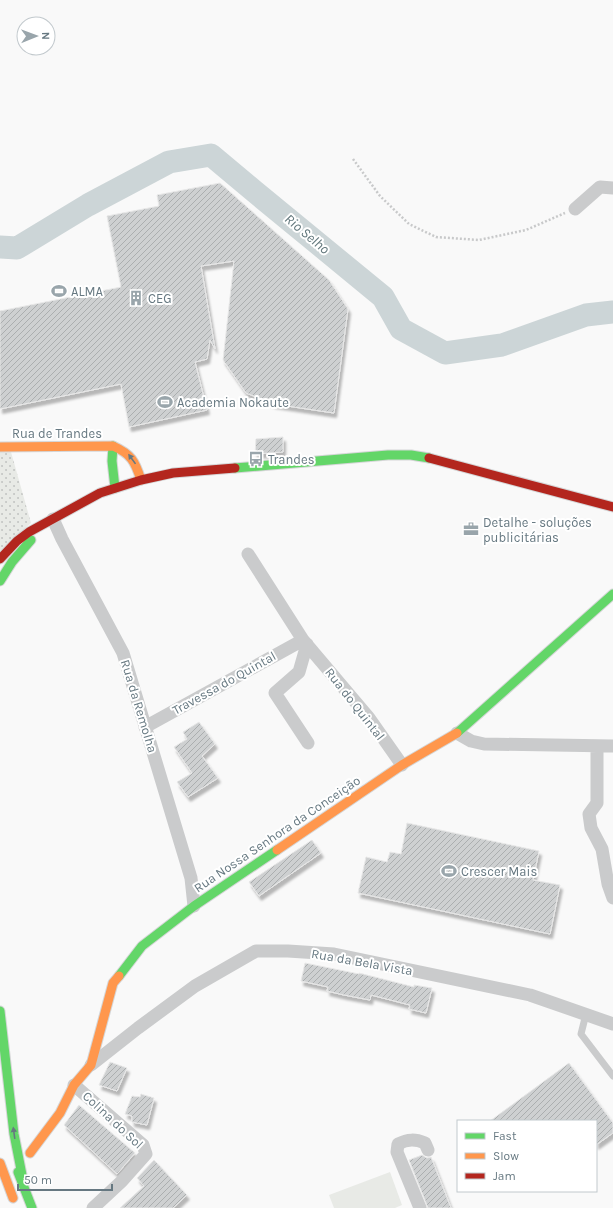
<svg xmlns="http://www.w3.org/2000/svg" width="613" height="1208" font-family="Karla,sans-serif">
<defs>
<pattern id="grass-dots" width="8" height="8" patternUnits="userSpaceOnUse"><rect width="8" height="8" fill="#e8eae6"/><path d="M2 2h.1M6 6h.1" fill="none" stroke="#c0c2c0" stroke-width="1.8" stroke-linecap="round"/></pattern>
<pattern id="building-hatch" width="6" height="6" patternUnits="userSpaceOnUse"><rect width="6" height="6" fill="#ced0d1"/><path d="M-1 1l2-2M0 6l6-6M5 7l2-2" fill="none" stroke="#abaeaf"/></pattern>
<filter id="shadow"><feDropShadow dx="2.5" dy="4.5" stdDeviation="1" flood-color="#0004"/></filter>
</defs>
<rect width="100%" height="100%" fill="#f9f9f9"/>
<path fill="url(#grass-dots)" d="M0,452H11L31,523L0,551Z"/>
<path fill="#e8eae6" d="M390,1172L402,1205L395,1208H334L329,1195Z"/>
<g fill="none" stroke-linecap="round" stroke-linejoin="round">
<path stroke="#ccd5d7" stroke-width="23" d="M0,247L17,248L88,205L169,162L211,155L254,191L383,297L401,329L445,353L502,345L586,315L613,312"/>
</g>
<path fill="url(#building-hatch)" stroke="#e8e8e8" filter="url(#shadow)" d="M220,183L329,280L348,309L334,413L274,404L246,393L223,360L234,261L201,266L215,349L210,340L207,359L195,362L207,410L129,427L121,384L0,409V311L121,287L107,216L159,206L157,195Z
M283,437V452L255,454L256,439Z
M199,722L215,744L202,756L218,778L188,797L177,782L192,773L174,747L187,739L183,732Z
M407,823L539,851L533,880L560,885L550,934L358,893L366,857L387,862L390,852L401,854Z
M312,840L321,853L259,896L249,882Z
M305,963L359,974V973L414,987V985L432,988L426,1013L409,1009L410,1005L371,995L370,1000L344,995L327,991L328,987L301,981Z
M110,1062L127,1068L117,1091L99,1085Z
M569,1063L613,1123V1133L596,1145V1121H490Z
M141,1094L154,1098L147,1125L132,1122V1116L125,1114L132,1096L140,1097Z
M79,1105L135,1153L117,1174L64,1125Z
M422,1155L427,1158L431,1157L451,1208H428L409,1160Z
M154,1160L187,1195L173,1208H120L144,1186L137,1178Z"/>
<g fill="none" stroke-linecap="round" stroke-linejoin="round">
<g stroke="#d5d6d7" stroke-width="11">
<path id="fast" d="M113,446L112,461L115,488
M235,468L388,455H411L429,458
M0,581L12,562L31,540
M457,733L613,594
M119,976L142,946L194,906L277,850
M0,1011L14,1134L24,1185
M18,1172L32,1208"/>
</g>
<g stroke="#d5d6d7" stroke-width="11">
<path id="slow" d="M0,447L113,446C131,454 135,461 141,480
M277,850L402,765L457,733
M30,1153L60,1113L74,1085L91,1065L113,983L119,976
M0,1163L13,1198"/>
</g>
<g stroke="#d5d6d7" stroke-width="11">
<path id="jam" d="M429,458L613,507
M0,559L17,541L29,532L100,493L141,480L173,473L235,468"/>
</g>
<path stroke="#c8c9ca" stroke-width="2.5" stroke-dasharray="2 2" stroke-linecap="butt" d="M353,159L380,196L409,224L436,237L479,240L526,230L565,213"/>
<path stroke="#cacbcc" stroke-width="7" d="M586,1014L581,1034L613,1076"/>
<path stroke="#cacbcc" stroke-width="13" d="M575,209L600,187L613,188
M53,519L62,539L123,653L191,878L194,906
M248,554L303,640L369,718L402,765
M307,644L299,672L275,693L308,743
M145,727L303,640
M457,733L471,741L484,744L613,746
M597,746V803L589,814L591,828L602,849L608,884L613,898
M91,1065L138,1028L195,986L256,951H288L334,954L530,995L613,1024
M74,1085L143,1145L146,1154L122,1181L93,1208
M420,1208L397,1152L398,1144C408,1139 415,1139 425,1143L428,1150"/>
<use href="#fast" stroke="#63d668" stroke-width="9"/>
<use href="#slow" stroke="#ff974d" stroke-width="9"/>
<use href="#jam" stroke="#b3261e" stroke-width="9"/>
</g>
<defs><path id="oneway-solid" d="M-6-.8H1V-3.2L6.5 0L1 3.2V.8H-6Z"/></defs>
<g fill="#667881">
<use href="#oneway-solid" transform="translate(132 459) rotate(-126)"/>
<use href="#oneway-solid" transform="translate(14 1133) rotate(-98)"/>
</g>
<defs>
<g id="stadium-bare" transform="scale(1.2)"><path d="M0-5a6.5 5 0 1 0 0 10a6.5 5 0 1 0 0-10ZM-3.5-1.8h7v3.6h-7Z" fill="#99a5ab" stroke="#fff" stroke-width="2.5" paint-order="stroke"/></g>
<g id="building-bare" transform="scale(1.2)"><path d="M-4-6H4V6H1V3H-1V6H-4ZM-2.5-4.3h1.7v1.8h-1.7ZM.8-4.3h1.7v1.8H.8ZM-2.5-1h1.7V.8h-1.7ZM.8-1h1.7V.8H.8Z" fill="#99a5ab" stroke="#fff" stroke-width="2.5" paint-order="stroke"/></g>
<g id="bus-bare" transform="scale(1.2)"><path d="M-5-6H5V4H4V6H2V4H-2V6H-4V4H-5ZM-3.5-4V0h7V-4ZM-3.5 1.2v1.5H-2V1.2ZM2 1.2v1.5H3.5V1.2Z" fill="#99a5ab" stroke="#fff" stroke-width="2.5" paint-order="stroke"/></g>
<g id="office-bare" transform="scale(1.2)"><path d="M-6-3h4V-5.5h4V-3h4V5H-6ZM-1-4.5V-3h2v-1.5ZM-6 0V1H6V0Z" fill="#99a5ab" stroke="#fff" stroke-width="2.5" paint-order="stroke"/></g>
</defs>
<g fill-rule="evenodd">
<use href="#stadium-bare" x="59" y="291"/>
<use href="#building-bare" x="136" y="298"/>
<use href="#stadium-bare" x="165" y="402"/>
<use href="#bus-bare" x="256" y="459"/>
<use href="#office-bare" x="471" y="529"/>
<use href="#stadium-bare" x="449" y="871"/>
</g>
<g text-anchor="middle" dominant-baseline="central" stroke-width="4" stroke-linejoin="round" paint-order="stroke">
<g font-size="13" fill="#667881" stroke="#fff" text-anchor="start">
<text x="71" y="291">ALMA</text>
<text x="148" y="298">CEG</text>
<text x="177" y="402">Academia Nokaute</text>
<text x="268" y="459">Trandes</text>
<text x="483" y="522">Detalhe - soluções<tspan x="483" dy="15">publicitárias</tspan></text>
<text x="461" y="871">Crescer Mais</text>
</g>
<g font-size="13" fill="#667881" stroke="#fff">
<text x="57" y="433">Rua de Trandes</text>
<text transform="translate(224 683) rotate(-29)">Travessa do Quintal</text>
<text transform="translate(355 704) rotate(52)">Rua do Quintal</text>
<text transform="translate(139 706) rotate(73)">Rua da Remolha</text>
<text transform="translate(277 834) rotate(-34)">Rua Nossa Senhora da Conceição</text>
<text transform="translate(362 962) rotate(10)">Rua da Bela Vista</text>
<text transform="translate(113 1120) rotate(43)">Colina do Sol</text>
</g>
<g font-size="14" font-style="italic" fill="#61767b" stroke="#fff">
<text transform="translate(307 234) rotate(40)">Rio Selho</text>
</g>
</g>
<rect x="457" y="1120" width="140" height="72" fill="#ffffff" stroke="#c2c9cd"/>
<rect x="465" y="1133" width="20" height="6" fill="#63d668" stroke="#c2c9cd"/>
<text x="493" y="1140" font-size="12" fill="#667881">Fast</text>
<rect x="465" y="1153" width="20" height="6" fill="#ff974d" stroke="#c2c9cd"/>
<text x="493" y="1160" font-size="12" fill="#667881">Slow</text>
<rect x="465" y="1173" width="20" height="6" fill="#b3261e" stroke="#c2c9cd"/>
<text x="493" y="1180" font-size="12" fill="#667881">Jam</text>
<g transform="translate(36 36) rotate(89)"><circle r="19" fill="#ffffff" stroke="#c2c9cd"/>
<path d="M0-3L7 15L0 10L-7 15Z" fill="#99a5ab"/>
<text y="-6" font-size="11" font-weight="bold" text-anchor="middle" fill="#667881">N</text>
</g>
<path d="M18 1184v6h94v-6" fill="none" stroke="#667881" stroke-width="2"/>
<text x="24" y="1184" font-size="12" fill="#667881" stroke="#ffffff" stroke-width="3" paint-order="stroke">50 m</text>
</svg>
